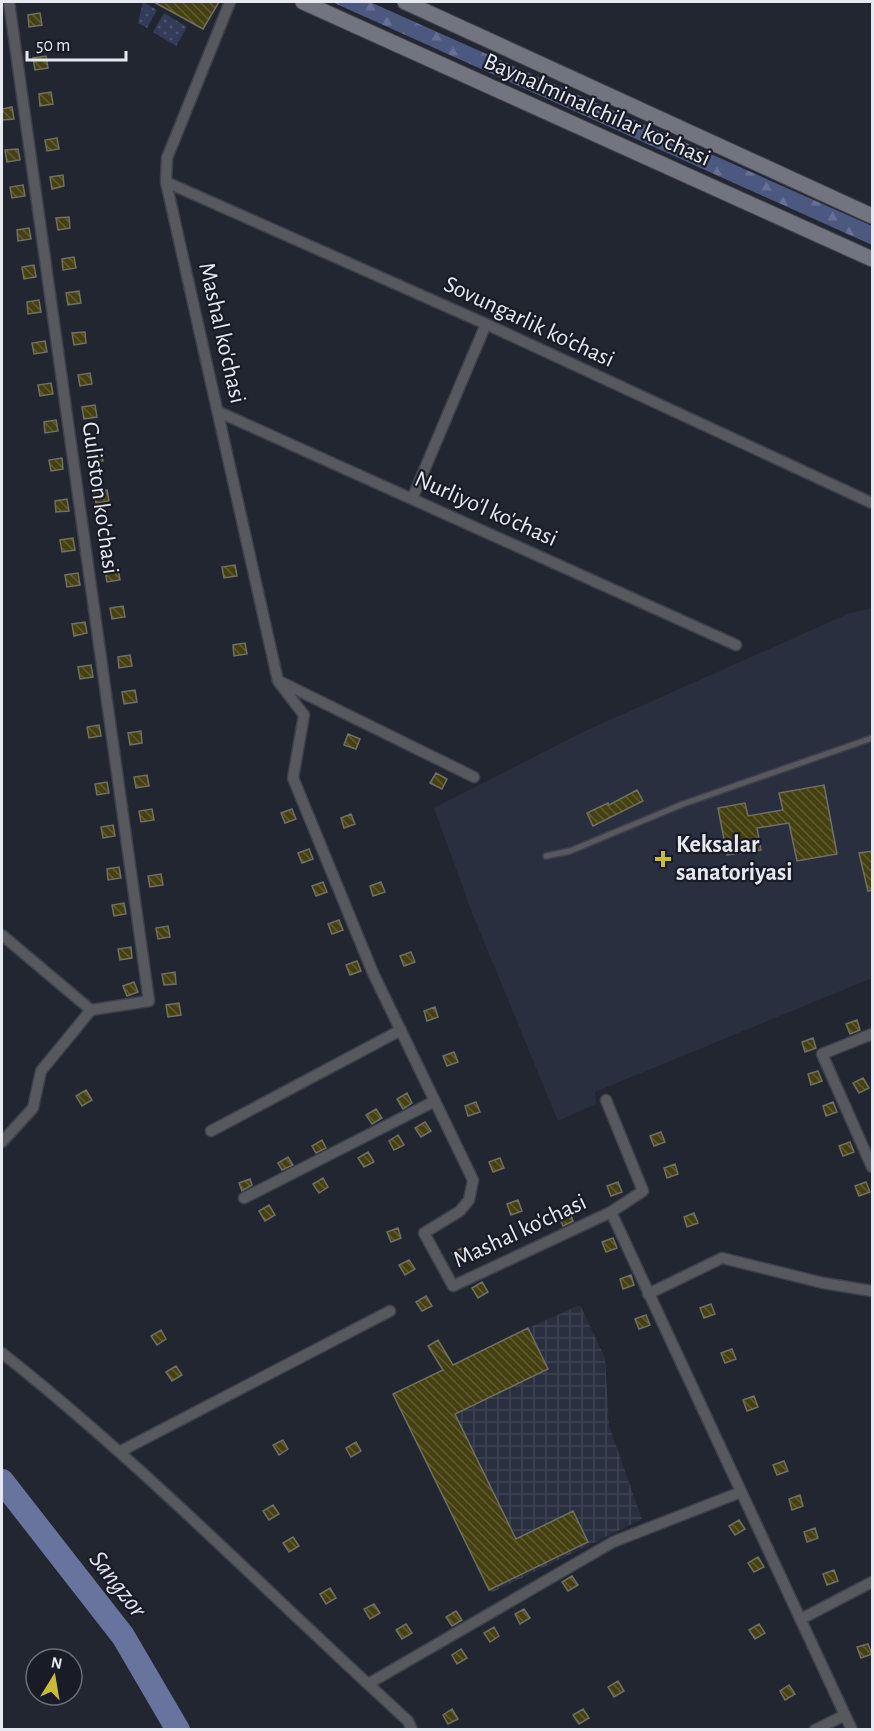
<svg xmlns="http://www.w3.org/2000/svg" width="874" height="1731" font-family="'Alegreya Sans',sans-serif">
<defs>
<pattern id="industrial-grid" width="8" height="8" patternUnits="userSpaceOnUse" patternTransform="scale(1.5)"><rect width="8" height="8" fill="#2a2f40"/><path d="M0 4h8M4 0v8" fill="none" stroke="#3f4353"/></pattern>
<pattern id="grass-dots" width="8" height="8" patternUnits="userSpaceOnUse" patternTransform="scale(1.5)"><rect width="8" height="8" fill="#333b59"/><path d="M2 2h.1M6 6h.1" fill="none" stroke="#515771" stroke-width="1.8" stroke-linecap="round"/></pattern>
<pattern id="forest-firs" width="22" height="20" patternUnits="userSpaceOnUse" patternTransform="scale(1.5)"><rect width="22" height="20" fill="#4d5880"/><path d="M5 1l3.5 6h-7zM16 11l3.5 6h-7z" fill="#677092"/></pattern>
<pattern id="building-back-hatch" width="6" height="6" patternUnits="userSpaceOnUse" patternTransform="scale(1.5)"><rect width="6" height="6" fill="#454010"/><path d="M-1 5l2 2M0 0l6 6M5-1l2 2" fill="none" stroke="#605c33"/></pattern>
</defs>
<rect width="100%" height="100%" fill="#222631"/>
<path fill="#2a2f40" d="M872,608V978L595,1092L596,1104L558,1121L471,910L434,808L585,731L850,613Z"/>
<path fill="url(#industrial-grid)" d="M580,1305L605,1358L609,1426L642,1519L491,1593L393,1394L528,1328Z"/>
<path fill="url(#grass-dots)" d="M143,2L157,10L147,28L138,23Z
M164,13L187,27L176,46L153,32Z"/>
<path fill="url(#forest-firs)" d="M332,2H370L872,226V245Z"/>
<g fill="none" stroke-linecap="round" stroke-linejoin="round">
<path stroke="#69749e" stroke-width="24" d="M2,1481L123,1636L178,1730"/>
</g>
<path fill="url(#building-back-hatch)" stroke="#717062" stroke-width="1.5" d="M154,2H219L203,29Z
M40,13L42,25L29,27L28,15Z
M46,56L48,68L35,70L33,58Z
M51,92L53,104L40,106L39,94Z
M12,107L14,119L2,120V109Z
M57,138L59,149L47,151L45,140Z
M18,149L20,160L7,162L5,150Z
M63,175L64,186L52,189L50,177Z
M23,185L25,196L12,198L10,187Z
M69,217L70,228L58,230L56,218Z
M29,228L31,239L18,241L17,230Z
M74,257L76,268L63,270L62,259Z
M34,265L36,277L24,279L22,267Z
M79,291L81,303L68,305L66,293Z
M39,300L41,312L28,314L27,302Z
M85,332L86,343L74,345L72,333Z
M45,341L47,352L34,354L32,343Z
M90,373L92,384L80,386L78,375Z
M51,383L53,394L40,396L38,385Z
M95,405L97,417L84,419L82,407Z
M56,420L58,431L45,433L44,422Z
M101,450L103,461L91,463L89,452Z
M62,458L63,469L51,471L49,460Z
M107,490L109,501L96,503L94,492Z
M67,499L69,511L56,512L55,501Z
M73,538L75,550L62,552L60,540Z
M235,565L237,576L224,578L222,567Z
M118,569L120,580L107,582L105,571Z
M78,573L80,585L67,587L65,575Z
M123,606L125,617L112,619L110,608Z
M85,622L87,633L74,636L72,624Z
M245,643L247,654L234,656L233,645Z
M130,655L132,666L119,668L118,657Z
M91,665L93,677L80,679L78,667Z
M135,690L137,702L124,704L122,692Z
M99,725L101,736L89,738L87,727Z
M141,731L142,743L130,745L128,733Z
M348,734L360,739L356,749L344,745Z
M436,773L447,779L442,789L430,783Z
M147,775L149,786L136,788L134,777Z
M107,782L109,793L97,795L95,784Z
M824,785L837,854L797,861L789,823L757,828L761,850L727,855L718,808L745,803L748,816L783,810L779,793Z
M637,790L643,801L593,826L587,813L608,803L609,805Z
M152,809L154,820L141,822L139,811Z
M292,809L296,819L285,823L281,813Z
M351,814L355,824L344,828L341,818Z
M113,825L115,836L103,838L101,827Z
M309,849L313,859L302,863L298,853Z
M873,851V890L868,891L859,853Z
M119,867L121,878L108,880L107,869Z
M161,874L163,885L150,887L148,876Z
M323,882L327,892L316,896L312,886Z
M381,882L385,892L373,896L370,886Z
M124,903L126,914L114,916L112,905Z
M339,920L343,930L332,934L328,924Z
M168,926L170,937L158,939L156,928Z
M131,947L132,958L120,960L118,949Z
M411,952L415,962L404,966L400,956Z
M357,961L361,971L350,975L346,965Z
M175,972L176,984L164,985L162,974Z
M134,982L138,992L127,996L123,986Z
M179,1003L181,1015L168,1017L166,1005Z
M435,1007L438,1017L427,1021L424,1011Z
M857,1020L860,1030L850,1034L846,1024Z
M813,1038L816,1048L805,1052L802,1042Z
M454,1052L458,1062L447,1066L443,1056Z
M818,1071L822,1081L811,1085L808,1074Z
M863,1078L869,1088L859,1093L853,1083Z
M86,1090L92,1100L82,1106L76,1096Z
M407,1093L412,1103L403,1109L397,1099Z
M476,1102L480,1112L468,1116L465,1106Z
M833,1102L837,1112L826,1116L823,1106Z
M376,1109L382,1118L372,1124L366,1115Z
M425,1122L431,1131L421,1137L415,1128Z
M661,1132L665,1142L654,1146L650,1136Z
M398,1135L404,1145L394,1150L389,1141Z
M322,1140L326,1148L316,1153L312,1146Z
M850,1142L854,1152L843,1156L839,1146Z
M368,1152L374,1162L364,1167L358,1158Z
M288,1157L293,1165L282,1170L278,1163Z
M500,1158L504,1168L493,1172L489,1162Z
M675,1164L678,1174L667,1178L664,1168Z
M323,1178L328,1187L319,1193L313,1184Z
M250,1179L252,1185L242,1191L239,1183Z
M618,1182L622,1192L611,1196L607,1186Z
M866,1182L870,1192L859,1196L855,1186Z
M518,1200L522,1211L511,1215L507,1204Z
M269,1205L275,1215L265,1221L259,1211Z
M694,1213L698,1223L687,1227L684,1217Z
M571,1215L573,1221L563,1226L560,1219Z
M398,1228L401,1238L391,1242L387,1232Z
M613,1238L617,1248L606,1252L602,1242Z
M462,1248L468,1257L458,1263L452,1253Z
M409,1260L415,1269L405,1275L399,1265Z
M631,1275L634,1285L623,1289L620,1279Z
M482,1282L488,1292L478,1298L472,1288Z
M426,1296L432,1306L422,1311L416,1302Z
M711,1304L715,1314L704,1318L700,1308Z
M646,1315L650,1325L639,1329L635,1319Z
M528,1328L548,1369L455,1414L516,1539L573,1511L588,1542L489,1590L393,1394L443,1370L428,1346L438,1340L453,1365Z
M161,1330L166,1339L157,1345L151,1336Z
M732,1349L736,1359L725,1363L721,1353Z
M176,1366L182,1375L172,1381L166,1372Z
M754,1396L758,1407L747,1411L743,1400Z
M283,1440L288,1449L279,1455L273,1445Z
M356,1442L361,1451L351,1457L346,1448Z
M784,1461L788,1471L777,1475L773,1465Z
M800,1495L803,1506L792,1510L789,1499Z
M273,1505L279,1514L269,1520L263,1511Z
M739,1520L745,1529L735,1535L729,1526Z
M815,1528L818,1538L807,1542L804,1532Z
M293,1537L299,1546L289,1552L283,1543Z
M758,1557L764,1567L754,1572L748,1563Z
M834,1570L838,1581L827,1585L823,1574Z
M572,1576L578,1585L568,1591L562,1582Z
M330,1588L336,1598L326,1604L320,1594Z
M374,1604L380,1613L370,1619L364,1609Z
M524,1609L530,1618L520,1624L515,1614Z
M456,1611L462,1620L452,1626L446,1617Z
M406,1624L412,1633L402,1639L396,1630Z
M759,1624L765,1633L755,1639L749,1630Z
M494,1627L499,1636L490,1642L484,1633Z
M868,1644L872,1654L861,1658L857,1647Z
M461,1649L467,1658L457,1664L452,1655Z
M618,1681L624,1691L614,1697L608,1687Z
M789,1685L795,1694L785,1700L780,1691Z
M452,1709L458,1719L448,1724L443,1715Z
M583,1709L589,1718L579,1724L573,1715Z"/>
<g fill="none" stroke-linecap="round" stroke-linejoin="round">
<g stroke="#3e414c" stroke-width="8">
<path id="service" d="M546,856L570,851L683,804L872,738"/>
</g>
<g stroke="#3e414c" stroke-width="13">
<path id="minor" d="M230,2L167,158L166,182L278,681L304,715L293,778L373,973L473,1180L469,1200L460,1211L424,1233L453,1286L611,1212L852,1730
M166,182L486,324L872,503
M219,412L736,645
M412,499L486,324
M281,682L474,777
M2,935L91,1010
M872,1034L822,1054L872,1167
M606,1100L643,1191L611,1212
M211,1131L401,1030
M2,1142L33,1108L41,1071L91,1010L149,1001L9,2
M244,1198L435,1101
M648,1294L722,1258L823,1283L872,1291
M2,1353C130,1454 248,1573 368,1684L613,1542L741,1492
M119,1452L390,1311
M801,1619L872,1582
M368,1684L408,1721L412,1730
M815,1730L845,1715"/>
</g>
<g stroke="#3e414c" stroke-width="17">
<path id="secondary" d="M303,2L872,259
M405,2L872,216"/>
</g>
<use href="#service" stroke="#57595f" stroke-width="5"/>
<use href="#minor" stroke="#57595f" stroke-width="10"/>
<use href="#secondary" stroke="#72757f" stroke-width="15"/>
</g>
<path fill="#c8bb3b" stroke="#191c27" stroke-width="2" d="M660 850h6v6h6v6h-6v6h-6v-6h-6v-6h6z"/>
<g text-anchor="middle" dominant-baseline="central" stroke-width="4.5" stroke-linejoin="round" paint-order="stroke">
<g font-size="24" fill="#e7e9f1" stroke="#191c27">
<text transform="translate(597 110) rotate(24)">Baynalminalchilar ko’chasi</text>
<text transform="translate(529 322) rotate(25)">Sovungarlik ko'chasi</text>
<text transform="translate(222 333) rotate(77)">Mashal ko'chasi</text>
<text transform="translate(100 498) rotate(82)">Guliston ko'chasi</text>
<text transform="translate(486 509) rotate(24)">Nurliyo'l ko'chasi</text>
<text transform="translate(520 1231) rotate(-25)">Mashal ko'chasi</text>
</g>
<g font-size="24" font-weight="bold" fill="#e7e9f1" stroke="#191c27" text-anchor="start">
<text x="676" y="845">Keksalar<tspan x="676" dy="28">sanatoriyasi</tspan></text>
</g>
<g font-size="26" font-style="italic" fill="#e0e4f2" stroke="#191c27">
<text transform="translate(118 1584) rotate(52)">Sangzor</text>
</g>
</g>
<rect width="874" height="1731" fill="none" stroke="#e7e9f1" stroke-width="6"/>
<g transform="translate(54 1677) rotate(11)"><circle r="28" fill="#191c27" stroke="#6b6e78" stroke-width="1.5"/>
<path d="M0-4.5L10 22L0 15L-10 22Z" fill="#c8bb3b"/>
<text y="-9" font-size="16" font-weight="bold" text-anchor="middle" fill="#e7e9f1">N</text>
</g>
<path d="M27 51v9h99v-9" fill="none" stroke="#e7e9f1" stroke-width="3"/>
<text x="36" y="51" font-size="18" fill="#e7e9f1" stroke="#191c27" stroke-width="4.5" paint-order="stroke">50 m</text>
</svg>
